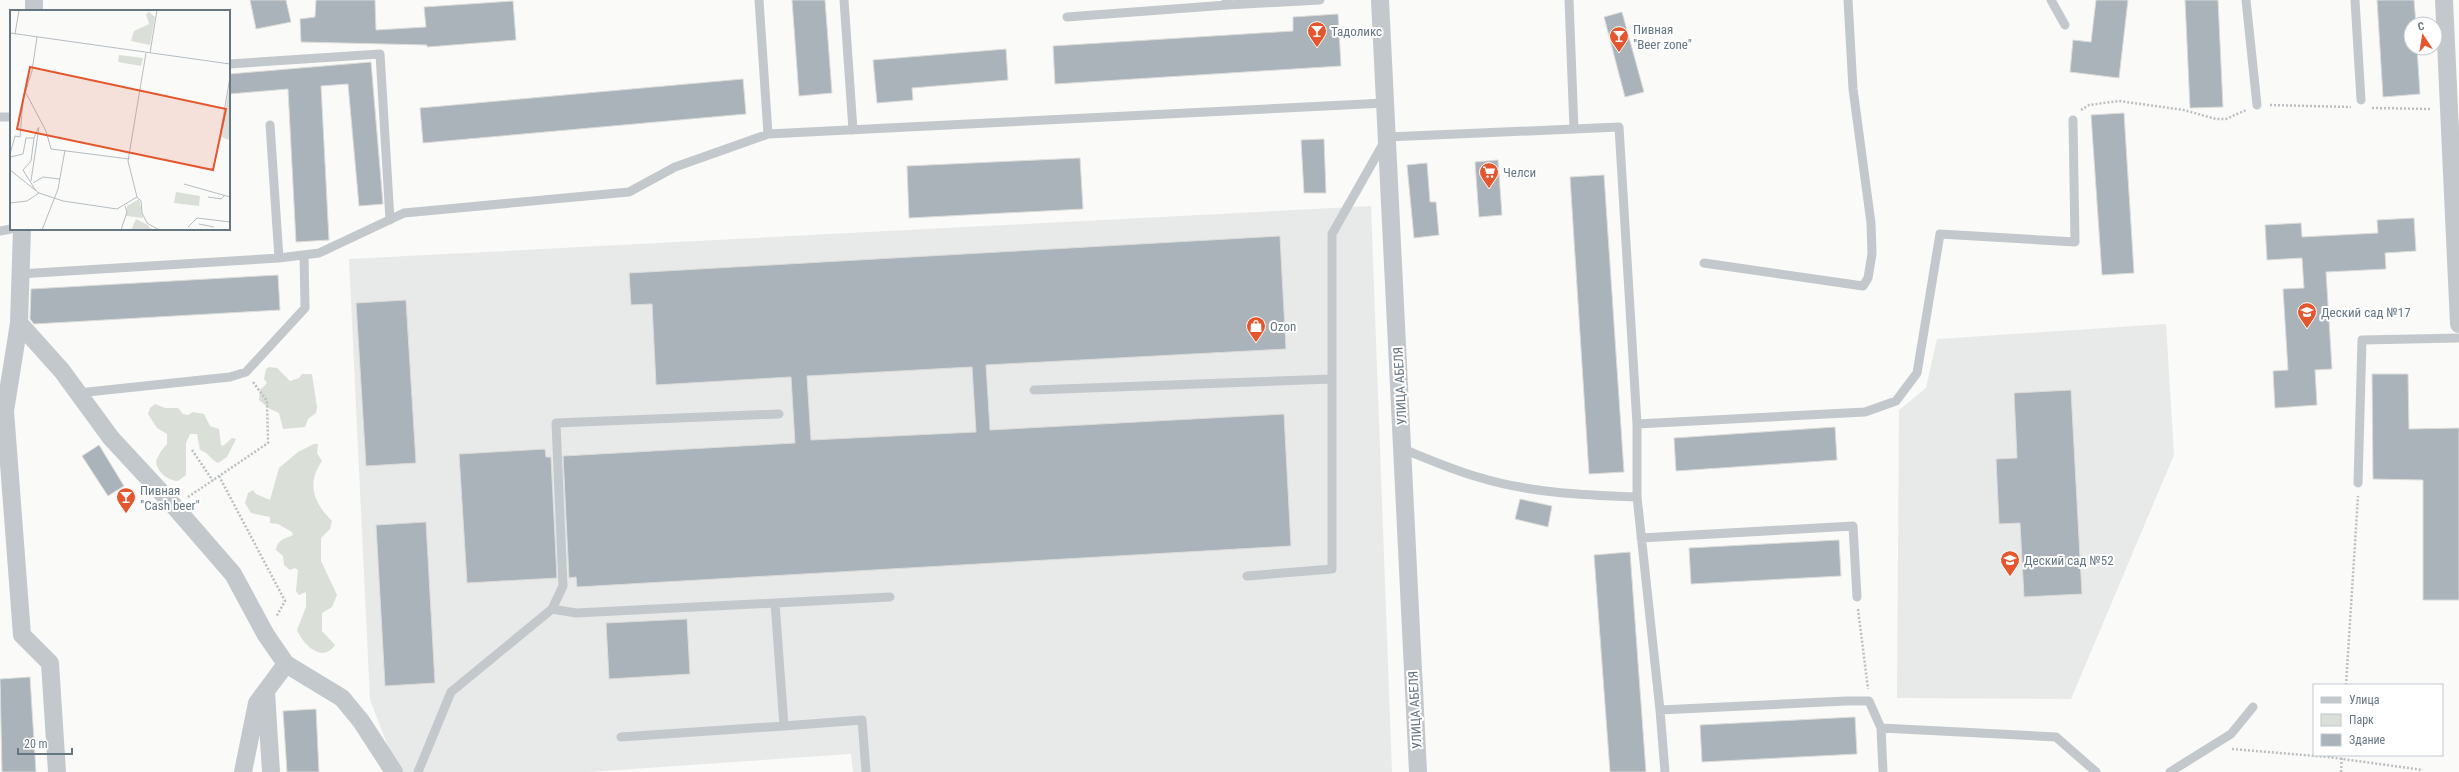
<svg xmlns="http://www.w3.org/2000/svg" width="2459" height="772" font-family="'Roboto Condensed',sans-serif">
<rect width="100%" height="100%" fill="#fafaf8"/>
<path fill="#e8e9e9" d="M1371,206L1392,772H853L851,754L589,772H398L370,700L349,259Z
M2166,324L2174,455L2071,699L1897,698L1899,410L1926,388L1937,339Z"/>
<path fill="#dadfd7" d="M269,367L277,368L290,381L299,378L302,374H312L317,407L316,413L308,419L305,427L283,429L279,413L270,409L259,400L260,390L267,383L264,379L266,369Z
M155,404L165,408H178L183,414L188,415L193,412L204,414L210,426L219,429L221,445L223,446L232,438L236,439L227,457L218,463C209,458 209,453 200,450L197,434H190L186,443V475L178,481C168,481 157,472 156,461L161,451L167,444V434L157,428L148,414L150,408Z
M314,444H318L317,453L322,461C306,484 314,503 332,521L330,529L321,538V561L337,595L332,607L322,613V631L335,645C322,664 303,644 297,630L306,607V592L299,595L296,591L298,570L295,568L290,570L284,565L283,556L276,550C277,540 284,539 293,535L292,532L278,524L270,523V517L251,513L245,503L248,493L253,490L256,494L270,500L279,468L298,452Z"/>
<path fill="#aab3b9" stroke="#dcdcda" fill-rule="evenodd" d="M250,0H286L291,22L256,29Z
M316,0H375L376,30L426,27L424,7L513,1L516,40L427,47V45L301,42L300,19L315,17Z
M792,0H825L832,93L799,96Z
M2096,0H2128L2119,78L2070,72L2073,40L2091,42Z
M2185,0H2218L2223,107L2190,108Z
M2377,0H2414L2416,24H2411V48H2417L2420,94L2383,97Z
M1622,12L1644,92L1625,97L1604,17Z
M1338,14L1341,66L1055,84L1053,46L1293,31V17Z
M1006,49L1008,80L912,88L913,100L877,103L873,60Z
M371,62L383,204L359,206L348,84L321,86L329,240L296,242L288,89L229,94V74Z
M743,79L746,114L423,143L420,108Z
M2124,113L2134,273L2102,275L2091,115Z
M1324,139L1326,193H1304L1301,140Z
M1080,158L1083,209L909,218L907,166Z
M1498,160L1502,215L1479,217L1475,162Z
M1427,163L1430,202H1436L1439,235L1414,238L1407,165Z
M1604,175L1624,472L1589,474L1570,177Z
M2414,218L2416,251L2385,253L2386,269L2326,272L2332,369L2315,370L2317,405L2275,408L2273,371L2288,370L2283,289L2304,288L2302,258L2267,260L2265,225L2301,223L2302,237L2378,233L2377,220Z
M1280,236L1286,349L986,365L990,430L1284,414L1291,546L577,587L576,577L569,578L563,456L795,443L791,377L656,385L652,304L631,305L629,273ZM972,367L976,432L811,440L807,376Z
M278,275L280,310L34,324L30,319L31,289Z
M406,300L416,463L366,466L356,303Z
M2372,374H2408L2409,429L2459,428V600H2423V480L2373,479Z
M2071,390L2082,594L2024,597L2020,523L1999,524L1996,459L2017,458L2014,393Z
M1835,427L1837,460L1676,471L1674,438Z
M99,445L124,486L108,496L82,456Z
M545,449L546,457H551L557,578L467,583L459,454Z
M1520,499L1552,506L1548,527L1515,519Z
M426,522L435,683L385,686L376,525Z
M1839,540L1841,576L1691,584L1689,548Z
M1630,552L1646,772H1610L1594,555Z
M687,619L690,674L609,679L606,623Z
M30,677L36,772H2L0,679Z
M316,709L319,772H287L283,711Z
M1855,717L1857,754L1702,762L1700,725Z"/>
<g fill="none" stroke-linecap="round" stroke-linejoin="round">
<path stroke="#bbbfc2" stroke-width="2.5" stroke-dasharray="2 2" stroke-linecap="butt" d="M2270,105L2351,107
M2372,108L2431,109
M2081,110L2089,105L2119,101L2184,110L2216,119H2226L2246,110
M192,450L213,481
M219,476L285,601L276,617
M188,497L268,443L267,401L253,382
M1858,609L1868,689
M2346,685L2358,496
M2232,749L2328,757L2423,770
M2341,772L2342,755"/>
<path stroke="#c3c8cc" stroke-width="9" d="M759,0L768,134
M844,0L853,130
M1226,0L1227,5L1320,0
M2051,0L2065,25
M2246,0L2257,105
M2355,0L2361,100
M1067,17L1227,5
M229,64L380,54L390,220
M0,117H11
M1574,129L1619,127L1637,424
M0,231L11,229
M279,258L319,253L404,213L629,192L675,167L768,134L1385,103
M1704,263L1863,286L1868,278L1872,254L1871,223L1853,89L1848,0
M19,274L279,258L270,125
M1034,390L1332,379
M78,393L230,377L246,372L305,308L304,255
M1403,449C1428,459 1453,470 1478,477C1529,493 1584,495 1637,497L1660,710L1665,772
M2358,483L2362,340L2459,338
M1637,497V424L1865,412L1896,401L1917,373L1940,234L2075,242L2073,120
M1641,538L1853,526L1857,597
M1247,576L1332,569V234L1387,137L1574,129L1569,0
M775,603L890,597
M552,609L563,586L556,423L779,414
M1660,710L1846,701H1869L1881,728
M621,737L784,726
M418,772L451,692L552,609L576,613L775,603L784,726L862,720L866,772
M1883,772L1881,728L2056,737L2096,772
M2170,772L2231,734L2253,707"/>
<path stroke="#c3c8cc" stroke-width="18" d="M34,0V11
M1380,0L1418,772
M2444,0L2459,324
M22,229L19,323L5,411L22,635L50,663L57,772
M19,323L62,371L111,438L174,506L233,574L266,635L286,664L342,698L361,721L394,772
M266,692L271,772
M243,772L257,703L286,664"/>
</g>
<defs>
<g id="bar-pin" transform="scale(1)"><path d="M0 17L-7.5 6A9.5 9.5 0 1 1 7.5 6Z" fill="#e4572e" stroke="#fff"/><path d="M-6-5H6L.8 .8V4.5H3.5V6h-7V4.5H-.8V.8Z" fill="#fff"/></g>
<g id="supermarket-pin" transform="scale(1)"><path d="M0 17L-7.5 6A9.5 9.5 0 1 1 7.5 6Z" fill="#e4572e" stroke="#fff"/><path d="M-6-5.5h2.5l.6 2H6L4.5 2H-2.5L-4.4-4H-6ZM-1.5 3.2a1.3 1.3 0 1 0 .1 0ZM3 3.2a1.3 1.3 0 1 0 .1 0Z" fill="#fff"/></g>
<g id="school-pin" transform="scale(1)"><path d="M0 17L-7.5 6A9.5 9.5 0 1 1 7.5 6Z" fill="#e4572e" stroke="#fff"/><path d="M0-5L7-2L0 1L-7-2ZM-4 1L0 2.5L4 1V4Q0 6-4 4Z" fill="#fff"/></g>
<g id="shop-pin" transform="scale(1)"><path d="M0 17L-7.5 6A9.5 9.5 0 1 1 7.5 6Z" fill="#e4572e" stroke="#fff"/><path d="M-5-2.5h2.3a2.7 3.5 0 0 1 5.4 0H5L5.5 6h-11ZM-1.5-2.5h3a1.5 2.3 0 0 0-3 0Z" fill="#fff"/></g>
</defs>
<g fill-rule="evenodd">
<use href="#bar-pin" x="1317" y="31"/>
<use href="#bar-pin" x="1619" y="36"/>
<use href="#supermarket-pin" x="1489" y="172"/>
<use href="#school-pin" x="2307" y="312"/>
<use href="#shop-pin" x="1256" y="326"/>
<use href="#bar-pin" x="126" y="497"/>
<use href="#school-pin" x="2010" y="560"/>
</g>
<g text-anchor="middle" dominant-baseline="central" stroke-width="4" stroke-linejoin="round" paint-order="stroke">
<g font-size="13" fill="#657683" stroke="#fff" text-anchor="start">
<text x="1633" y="29">Пивная<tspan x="1633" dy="15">"Beer zone"</tspan></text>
<text x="1331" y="31">Тадоликс</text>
<text x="1503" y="172">Челси</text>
<text x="2321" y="312">Деский сад №17</text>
<text x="1270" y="326">Ozon</text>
<text x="140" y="490">Пивная<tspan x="140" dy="15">"Cash beer"</tspan></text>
<text x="2024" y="560">Деский сад №52</text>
</g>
<g font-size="13" fill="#657683" stroke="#fff">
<text transform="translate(1400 386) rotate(-93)">УЛИЦА АБЕЛЯ</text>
<text transform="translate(1415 710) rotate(-93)">УЛИЦА АБЕЛЯ</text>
</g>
</g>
<g transform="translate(10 10)">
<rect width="220" height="220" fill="#fafaf8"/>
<path d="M139,2L145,7L140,35L121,31L124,21L139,14L136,4ZM109,45L133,48L131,56L108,52ZM220,73V130L211,127ZM166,182L190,186L189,196L164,193ZM129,189L133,208L116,206L117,196ZM126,209L138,215L141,220H121Z" fill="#dadfd7"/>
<path fill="none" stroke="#b5bdc2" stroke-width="1" d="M0,23L220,54M5,24L9,0M136,43L118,151L127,187L131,191L132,203L137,213L149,220M140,43L147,0M16,83L36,121L41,139L119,149M210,126L220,67M24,128L21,151L13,160L26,181M0,144L5,126L10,127L13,90L22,61L27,27M0,147L13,144L16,128H24L28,118M0,160L29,183L53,191L107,199L127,187M21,171L29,117M23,173L33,167L50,169M174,174L220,187M198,187L211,189L214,186M0,193L17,191L29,183M189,214L204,217M178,217L187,208L220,212M32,220L48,179L55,140M111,220L117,202L115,196"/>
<path fill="#e4572e" fill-opacity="0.15" stroke="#e4572e" stroke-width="2" d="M20,57L216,99L203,160L7,119Z"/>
<rect width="220" height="220" fill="none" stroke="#657683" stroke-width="2"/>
</g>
<rect x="2313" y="684" width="130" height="72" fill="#ffffff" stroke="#c1c8cd"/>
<rect x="2321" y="697" width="20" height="6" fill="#c3c8cc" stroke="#c1c8cd"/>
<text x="2349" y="704" font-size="12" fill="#657683">Улица</text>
<rect x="2321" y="714" width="20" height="12" fill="#dadfd7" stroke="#c1c8cd"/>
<text x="2349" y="724" font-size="12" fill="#657683">Парк</text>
<rect x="2321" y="734" width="20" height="12" fill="#aab3b9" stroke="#c1c8cd"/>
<text x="2349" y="744" font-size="12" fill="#657683">Здание</text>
<g transform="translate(2423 36) rotate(348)"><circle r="19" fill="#ffffff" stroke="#c1c8cd"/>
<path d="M0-3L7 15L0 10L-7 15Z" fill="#e4572e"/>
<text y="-6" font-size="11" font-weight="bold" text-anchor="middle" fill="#657683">С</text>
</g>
<path d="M18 748v6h54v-6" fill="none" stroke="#657683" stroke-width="2"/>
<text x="24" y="748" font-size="12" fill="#657683" stroke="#ffffff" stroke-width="3" paint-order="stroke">20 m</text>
</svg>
